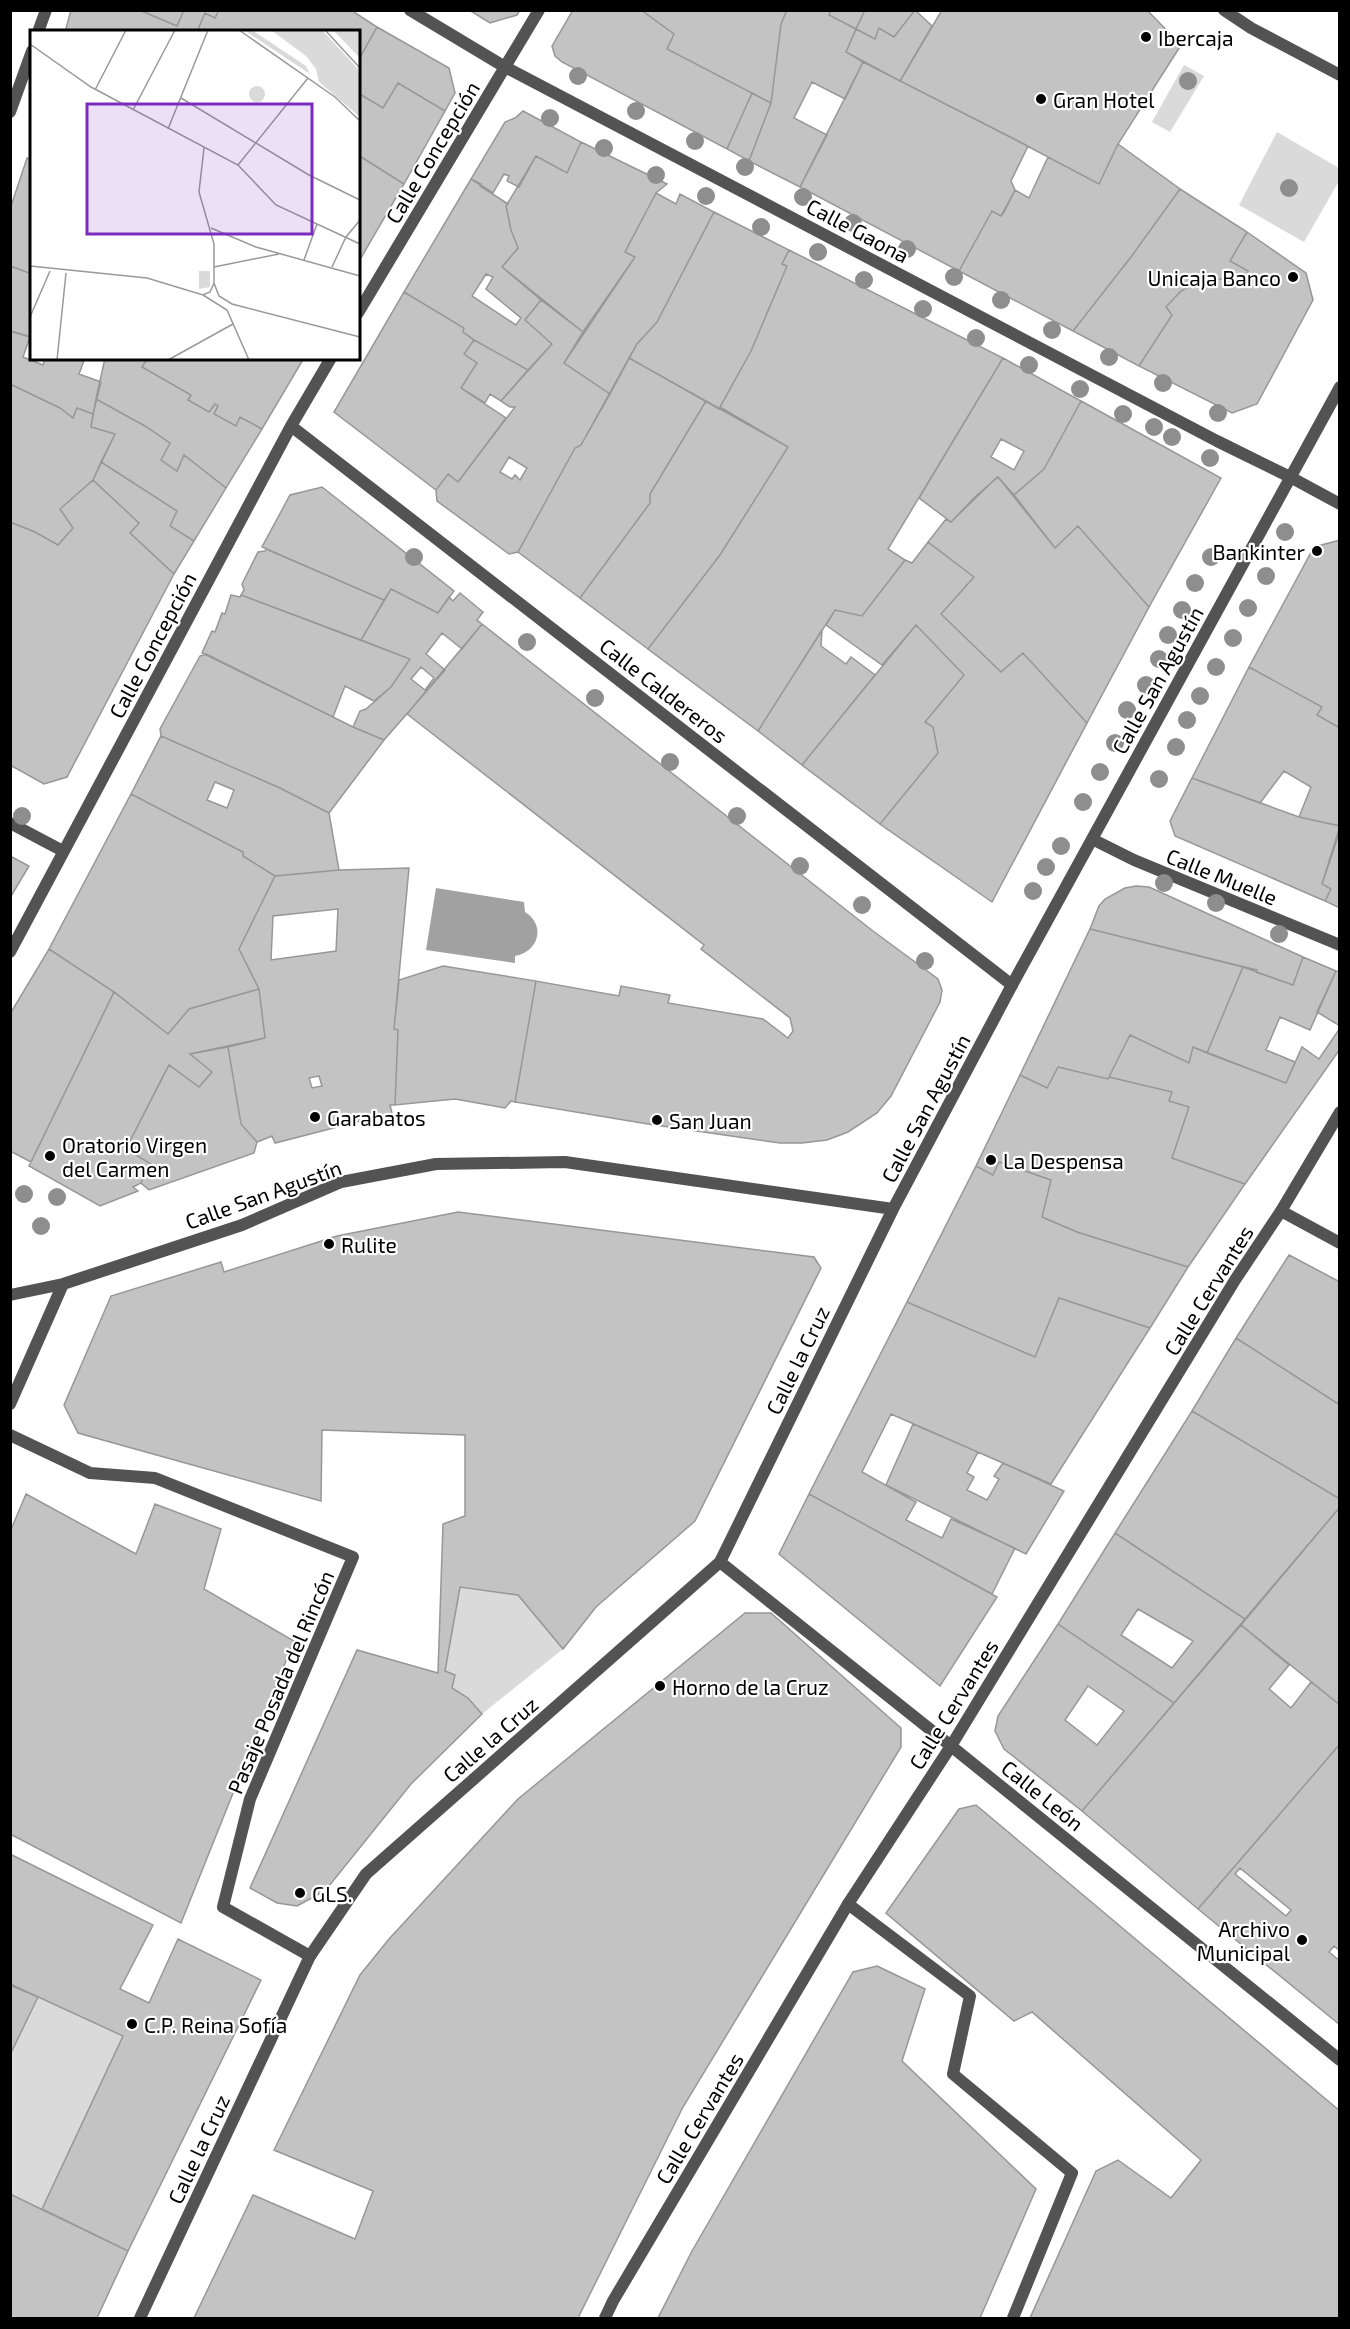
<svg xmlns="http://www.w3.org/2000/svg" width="1350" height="2329" font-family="'Exo 2',sans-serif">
<rect width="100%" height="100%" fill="#fff"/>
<path fill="#dadada" d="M1184,65L1204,76L1170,132L1152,122Z
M1277,132L1339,168V181L1304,242L1239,205Z
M460,1587L518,1595L563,1649L482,1714L468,1698L452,1688L454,1675L445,1671Z
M38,1997L123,2036L42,2209L11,2194L10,2055Z"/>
<path fill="#a1a1a1" d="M436,888L524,902L525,912C546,925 539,952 515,956V963L426,950Z"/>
<path fill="#c3c3c3" stroke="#979797" stroke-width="1.5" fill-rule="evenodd" d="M71,10H139L177,26L184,10H219L215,18L205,13L197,32H65Z
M139,10H184L177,26Z
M219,10H351L377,27L358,61V32H197L205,13L215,18Z
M469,10H520L517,15L490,23Z
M573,10H641L674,34L667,49L752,93L727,149L562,62L555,56L552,46Z
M641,10H787L781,24L771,103L667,49L674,34Z
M787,10H831L829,15L856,29L846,52L863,62L845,99L812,82L794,118L827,135L800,187L749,161L771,103L781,24Z
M831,10H865L856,29L829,15Z
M865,10H915L894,37L879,28L875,39L856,29Z
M915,10L932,26L900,81L846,52L856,29L875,39L879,28L894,37Z
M942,10H1147L1181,45L1118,144L1099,184L1012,138L900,81Z
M377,27L449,68L455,93L445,111L398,83L383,108L358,93V61Z
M863,62L1028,146L1011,181L1015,190L1004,212L1001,216L992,211L959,271L800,187Z
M398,83L445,111L404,184L358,155V93L383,108Z
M752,93L771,103L749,161L727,149Z
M523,111L581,142L567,173L536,156L519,187L507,181L509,176L504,174L493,193L471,179L505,122L515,118Z
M581,142L667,184L656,193L625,252L635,257L583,332L502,267L518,248L511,230L506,206L536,156L567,173Z
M1118,144L1180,189L1131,257L1073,331L959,271L992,211L1001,216L1015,190L1029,198L1048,157L1099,184Z
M358,155L404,184L358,263Z
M27,158L32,159V274L10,266V209Z
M471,179L481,184L480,186L508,204L506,206L511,230L518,248L502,267L541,300L525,320L552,344L528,370L474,340L463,332L464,328L404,292ZM486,274L493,277L486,289L521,318L516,325L472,296Z
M1180,189L1247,232L1230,261L1248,271L1246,279H1203L1181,291L1166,307L1172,315L1139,366L1073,331L1131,257Z
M656,193L676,204L680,194L714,212L657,322L637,344L610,394L564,363L635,257L625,252Z
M714,212L789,250L782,264L787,266L751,351L719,409L629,358L637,344L657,322Z
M1247,232L1306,273L1313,300L1257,404L1232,413L1139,366L1172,315L1166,307L1181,291L1203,279H1246L1248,271L1230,261Z
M789,250L1003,358L888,549L905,560L862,616L835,610L758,731L648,649L720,555L788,447L720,407L751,351L787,266L782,264Z
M10,266L32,274V337L10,331Z
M404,292L464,328L463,332L474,340L464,354L477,363L461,388L506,418L458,482L448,474L436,490L334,412Z
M541,300L583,332L564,363L610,394L581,445L575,448L518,552L509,554L437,501L436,490L448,474L458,482L461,478L515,407H510L501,401L552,344L525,320ZM509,457L527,468L520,480L515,475L512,479L500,472Z
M10,331L30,337L23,357L43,365L45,358H85L79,374L101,382L93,414L77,408L73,418L60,408L10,384Z
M474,340L528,370L501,401L490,394L485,403L461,388L477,363L464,354Z
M105,358H140L146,361L142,367L191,395L188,400L209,412L215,404L218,406L214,414L236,426L240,417L262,429L226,488L184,455L177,471L161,460L170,443L145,426L96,399Z
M140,358H304L262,429L240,417L236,426L214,414L218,406L215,404L209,412L188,400L191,395L142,367L146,361Z
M629,358L706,401L650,494V503L580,598L518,552L575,448L581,445Z
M1003,358L1081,401L1044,469L1014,495L998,477L996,478L951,522L919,498ZM1001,439L1024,451L1014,470L991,457Z
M10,384L60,408L73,418L77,408L93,414L91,427L115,434L93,480L60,509L73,528L58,545L35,532L10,522Z
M96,399L145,426L170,443L161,460L177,471L184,455L226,488L194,541L170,526L177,511L101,462L115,434L91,427Z
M706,401L788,447L720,555L648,649L580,598L650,503V494Z
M1081,401L1221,478L1149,607L1078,526L1055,548L1014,495L1044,469Z
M101,462L177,511L170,526L194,541L174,574L130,533L139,523L93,480Z
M998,477L1055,548L1078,526L1149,607L1087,723L1023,653L1001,672L941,614L974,577L928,542L946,519L951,522L976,496Z
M93,480L139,523L130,533L174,574L67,777L44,784L10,765V522L35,532L58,545L73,528L60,509Z
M322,487L454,591L438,613L391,589L384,600L262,547L290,495Z
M1340,540V728L1317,715L1322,707L1249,667L1314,547Z
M928,542L974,577L941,614L1001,672L1023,653L1087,723L992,902L880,824L938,753L933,727L925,722L964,675L916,625L882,665L826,625L835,610L862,616L905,560L912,563Z
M266,549L384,600L361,640L241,595L244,590L242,584L258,552L265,551Z
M391,589L438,613L449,597L453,601L460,593L483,612L477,620L482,624L462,649L442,633L426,654L445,670L384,740L353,727L360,711L366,709L391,687L410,659L361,640ZM421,667L434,678L425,690L411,679Z
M231,595L240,597L241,595L410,659L391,687L374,701L345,686L333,717L202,653L212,631L215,632L222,613L225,614Z
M482,624L873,931L938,979L942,990L940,1002L891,1096L877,1113L848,1132L827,1140L802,1143H780L648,1124L515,1102L536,981L619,996L621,986L670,995L668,1003L763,1019L788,1038L793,1031L790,1018L701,949L704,945L407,714Z
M916,625L964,675L925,722L933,727L938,753L880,824L802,765Z
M822,630L821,646L846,664L851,657L875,675L802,765L758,731Z
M206,654L353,727L384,740L329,813L280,788L161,736L160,729L200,656Z
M1249,667L1322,707L1317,715L1340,728V826L1299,817L1311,787L1284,771L1260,803L1192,778Z
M161,736L280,788L329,813L339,870L275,876L243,856V852L131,794ZM215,782L234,790L227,808L207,800Z
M1192,778L1299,817L1340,826L1322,884L1331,889L1325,901L1175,836L1170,821Z
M131,794L243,852V856L275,876L239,949L259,989L189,1009L168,1034L114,992L49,949Z
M1340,831V908L1325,901L1331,889L1322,884Z
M10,856L29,866L10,898Z
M409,868L394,1029L398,1030L395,1105H390L392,1113L275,1143L272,1136L257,1142L241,1124L228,1047L265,1038L259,989L239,949L275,876L339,870ZM338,909L336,951L271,960L273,916ZM319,1076L322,1086L312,1088L309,1078Z
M1136,886L1149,887L1303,957L1293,985L1256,972L1257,970L1090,929L1099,906L1105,899L1125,888Z
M1090,929L1243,967L1207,1053L1193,1047L1189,1063L1130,1035L1108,1079L1058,1067L1047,1088L1020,1075Z
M49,949L114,992L31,1162L10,1151V1014Z
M1303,957L1336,971L1310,1030L1280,1017L1266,1050L1295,1062L1286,1083L1207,1053L1243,967L1293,985Z
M443,966L536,981L515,1102L511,1101L505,1108L455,1099L395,1105L398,1030L394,1029L399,980Z
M1336,971L1340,972V1026L1317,1012Z
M259,989L265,1038L190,1054L212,1072L199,1087L169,1065L126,1149L151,1164L141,1183L133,1187L138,1191L100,1206L29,1166L114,992L168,1034L189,1009Z
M1340,1028V1049L1245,1184L1172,1158L1189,1107L1169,1101L1172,1092L1109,1077L1130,1035L1189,1063L1193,1047L1286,1083L1302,1047L1319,1059Z
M228,1047L241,1124L257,1142L254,1153L149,1190L141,1183L151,1164L126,1149L163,1076L169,1065L199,1087L212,1072L190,1054Z
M1058,1067L1108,1079L1109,1077L1172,1092L1169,1101L1189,1107L1172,1158L1245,1184L1188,1267L1077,1232L1042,1217L1051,1180L999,1162L993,1175L976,1166L1020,1075L1047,1088Z
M999,1162L1051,1180L1042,1217L1077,1232L1188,1267L1150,1328L1059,1298L1035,1357L907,1302L976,1166L993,1175Z
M458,1212L814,1257L821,1268L695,1521L596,1607L563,1649L518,1595L460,1587L445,1671L455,1675L452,1688L468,1698L482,1714L411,1784L325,1891L297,1906L277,1903L250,1888L357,1650L438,1673L443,1524L465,1516V1435L322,1430L321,1501L78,1433L64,1405L111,1296L221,1262L224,1272L337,1236Z
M1289,1255L1340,1282V1405L1236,1338Z
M1059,1298L1150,1328L1051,1484L891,1414L862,1472L916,1502L906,1520L942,1538L951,1519L1015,1548L992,1594L809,1494L907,1302L1035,1357Z
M1236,1338L1340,1405V1499L1192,1411Z
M1192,1411L1340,1499V1507L1245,1619L1115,1533Z
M913,1424L978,1452L967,1473L974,1477L967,1490L987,1500L999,1479L994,1476L1003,1463L1064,1491L1026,1554L886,1485Z
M26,1494L136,1554L155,1504L221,1529L204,1589L294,1641L181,1923L10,1834V1532Z
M809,1494L997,1597L940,1686L779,1554Z
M1340,1507V1705L1241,1625Z
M1115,1533L1245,1619L1174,1703L1058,1624ZM1138,1609L1193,1641L1172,1668L1121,1635Z
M745,1613H771L901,1728V1747L683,2107L578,2318H194L253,2195L355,2239L373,2191L274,2150L360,1975L389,1939L518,1799Z
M1058,1624L1174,1703L1082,1811L1004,1749L995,1731L998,1716ZM1088,1686L1124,1711L1097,1745L1065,1720Z
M1241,1625L1289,1665L1269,1689L1291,1708L1311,1682L1340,1705V1744L1198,1909L1082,1811Z
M1340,1744V1951L1334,1946L1329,1952L1340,1961V2025L1198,1909ZM1240,1868L1291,1910L1286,1916L1235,1874Z
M976,1805L1340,2111V2318H1030L1096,2171L1118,2160L1171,2198L1201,2160L1032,2012L1014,2021L886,1913L959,1809Z
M10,1854L153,1925L120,1989L149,2003L178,1939L261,1980L128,2251L42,2209L123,2036L10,1984Z
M877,1966L925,1989L902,2061L1036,2189L980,2318H658L692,2251L853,1972Z
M10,1985L38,1997L10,2055Z
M10,2194L128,2251L97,2318H10Z"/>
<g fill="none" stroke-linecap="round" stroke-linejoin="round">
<path stroke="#535353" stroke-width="12" d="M848,1904L970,1996L953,2074L1072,2173L1013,2318"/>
<path stroke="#535353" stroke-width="12" d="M410,10L505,67L1217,441L1292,478
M1224,10L1251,28L1340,75
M38,32L46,10
M10,112L32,51
M358,313L539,10
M291,426L1012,985
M10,823L63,851
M10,952L291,426L331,358
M1281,1211L1340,1243
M10,1435L90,1473L155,1478L353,1557L250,1799L223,1907L310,1956"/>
<path stroke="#535353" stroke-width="12" d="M1292,478L1340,504
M1092,839L1134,860L1340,945
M10,1295L63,1284L242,1225L341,1182L436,1164L565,1162L893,1209
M10,1404L63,1284
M720,1562L951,1746L1340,2060
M140,2318L310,1956L366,1874L720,1562L893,1209L1012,985L1340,387
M605,2318L613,2301L848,1904L951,1746L1235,1280L1281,1211L1340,1112"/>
</g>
<g fill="#8e8e8e">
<circle cx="578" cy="76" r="9"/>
<circle cx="1188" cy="81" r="9"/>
<circle cx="636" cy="111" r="9"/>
<circle cx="550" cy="118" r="9"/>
<circle cx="695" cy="141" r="9"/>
<circle cx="604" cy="148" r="9"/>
<circle cx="745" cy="167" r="9"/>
<circle cx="656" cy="175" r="9"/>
<circle cx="1289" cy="188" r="9"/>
<circle cx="706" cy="196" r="9"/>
<circle cx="803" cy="197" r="9"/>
<circle cx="853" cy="223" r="9"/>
<circle cx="761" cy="227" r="9"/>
<circle cx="907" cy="249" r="9"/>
<circle cx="818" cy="252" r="9"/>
<circle cx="954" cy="277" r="9"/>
<circle cx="864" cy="280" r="9"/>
<circle cx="1001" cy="300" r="9"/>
<circle cx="923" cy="309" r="9"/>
<circle cx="1052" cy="330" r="9"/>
<circle cx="976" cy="338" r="9"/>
<circle cx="1109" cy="357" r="9"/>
<circle cx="1029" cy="365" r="9"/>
<circle cx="1163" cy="383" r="9"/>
<circle cx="1080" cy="389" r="9"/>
<circle cx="1218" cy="413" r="9"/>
<circle cx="1123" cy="414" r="9"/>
<circle cx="1154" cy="427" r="9"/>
<circle cx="1172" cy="437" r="9"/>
<circle cx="1210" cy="458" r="9"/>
<circle cx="1285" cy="532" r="9"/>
<circle cx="414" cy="557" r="9"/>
<circle cx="1211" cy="557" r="9"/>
<circle cx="1266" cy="576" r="9"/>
<circle cx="1195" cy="583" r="9"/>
<circle cx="1248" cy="608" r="9"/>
<circle cx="1182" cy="610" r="9"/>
<circle cx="1168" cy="635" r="9"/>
<circle cx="1233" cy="638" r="9"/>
<circle cx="527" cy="642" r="9"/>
<circle cx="1159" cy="659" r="9"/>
<circle cx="1216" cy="667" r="9"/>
<circle cx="1146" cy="685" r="9"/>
<circle cx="1200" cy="696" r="9"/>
<circle cx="595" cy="698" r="9"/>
<circle cx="1127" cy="710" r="9"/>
<circle cx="1187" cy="720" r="9"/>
<circle cx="1115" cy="743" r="9"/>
<circle cx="1176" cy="747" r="9"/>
<circle cx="670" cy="762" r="9"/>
<circle cx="1100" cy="772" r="9"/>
<circle cx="1159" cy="779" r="9"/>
<circle cx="1083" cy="802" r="9"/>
<circle cx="22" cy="816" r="9"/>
<circle cx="737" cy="816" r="9"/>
<circle cx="1061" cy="846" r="9"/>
<circle cx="800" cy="866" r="9"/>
<circle cx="1046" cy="867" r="9"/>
<circle cx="1164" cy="883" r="9"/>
<circle cx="1033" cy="891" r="9"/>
<circle cx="1216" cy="903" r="9"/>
<circle cx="862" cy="905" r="9"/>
<circle cx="1279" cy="934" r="9"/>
<circle cx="925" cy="961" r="9"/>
<circle cx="24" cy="1194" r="9"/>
<circle cx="57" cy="1197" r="9"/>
<circle cx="41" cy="1226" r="9"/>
</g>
<g fill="#000" stroke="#fff" stroke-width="2">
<circle cx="1146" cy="37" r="6"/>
<circle cx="1041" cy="99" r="6"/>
<circle cx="1293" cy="277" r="6"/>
<circle cx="1317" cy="551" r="6"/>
<circle cx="315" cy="1117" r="6"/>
<circle cx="657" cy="1120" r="6"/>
<circle cx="50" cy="1156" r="6"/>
<circle cx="991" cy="1160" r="6"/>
<circle cx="329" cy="1244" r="6"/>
<circle cx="660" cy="1686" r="6"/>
<circle cx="300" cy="1893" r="6"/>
<circle cx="1302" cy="1940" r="6"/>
<circle cx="132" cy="2024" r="6"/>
</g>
<g text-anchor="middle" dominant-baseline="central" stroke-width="4.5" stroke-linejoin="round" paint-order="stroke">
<g font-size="21" fill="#000" stroke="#fff" text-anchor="start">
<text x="1158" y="37">Ibercaja</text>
<text x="1053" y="99">Gran Hotel</text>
<text x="1281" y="277" text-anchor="end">Unicaja Banco</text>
<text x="1305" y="551" text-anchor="end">Bankinter</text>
<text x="327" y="1117">Garabatos</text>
<text x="669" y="1120">San Juan</text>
<text x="62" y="1144">Oratorio Virgen<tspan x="62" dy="24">del Carmen</tspan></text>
<text x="1003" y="1160">La Despensa</text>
<text x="341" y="1244">Rulite</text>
<text x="672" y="1686">Horno de la Cruz</text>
<text x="312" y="1893">GLS.</text>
<text x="1290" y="1928" text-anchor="end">Archivo<tspan x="1290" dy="24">Municipal</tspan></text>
<text x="144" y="2024">C.P. Reina Sofía</text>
</g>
<g font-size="21" fill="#000" stroke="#fff">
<text transform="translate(432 152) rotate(-59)">Calle Concepción</text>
<text transform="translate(858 230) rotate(28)">Calle Gaona</text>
<text transform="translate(152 645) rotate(-62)">Calle Concepción</text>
<text transform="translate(1157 680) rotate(-61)">Calle San Agustín</text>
<text transform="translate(664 690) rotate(38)">Calle Caldereros</text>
<text transform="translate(1222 876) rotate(22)">Calle Muelle</text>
<text transform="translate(925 1108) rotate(-62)">Calle San Agustín</text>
<text transform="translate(263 1194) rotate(-20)">Calle San Agustín</text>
<text transform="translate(1208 1290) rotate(-58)">Calle Cervantes</text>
<text transform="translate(797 1360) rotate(-64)">Calle la Cruz</text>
<text transform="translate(280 1682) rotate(-67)">Pasaje Posada del Rincón</text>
<text transform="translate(953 1704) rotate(-58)">Calle Cervantes</text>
<text transform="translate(490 1739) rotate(-41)">Calle la Cruz</text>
<text transform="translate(1043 1795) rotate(39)">Calle León</text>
<text transform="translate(699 2118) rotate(-59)">Calle Cervantes</text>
<text transform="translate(198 2149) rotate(-65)">Calle la Cruz</text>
</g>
</g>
<g transform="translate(30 30)">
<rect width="330" height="330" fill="#fff"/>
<path d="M214,0H222L276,36L280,44ZM241,0H292L330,41V87L289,52L286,39L276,26ZM303,0H330V28ZM219 64a8 8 0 1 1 16 0a8 8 0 1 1-16 0ZM169,241H180V257L169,259Z" fill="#dadada"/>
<path fill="none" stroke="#999" stroke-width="1.5" d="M209,0L305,67L330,91M295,0L330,38M0,14L61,57L208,135L246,175L330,214M65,60L96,0M151,68L279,145L330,170M103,80L145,0M138,99L178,0M174,118L169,162L184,214V253L189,266L202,274L330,307M208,135L278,48M181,198L226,217L330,246M274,230L287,194M0,236L117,248L173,265L180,262L184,253M184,237L249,224M302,237L316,207L330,190M173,265L197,280L219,330M0,287L20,241M27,330L36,243M138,330L203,294"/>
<path fill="#7b2cbf" fill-opacity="0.15" stroke="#7b2cbf" stroke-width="3" d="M57,74H282V204H57Z"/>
<rect width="330" height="330" fill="none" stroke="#000" stroke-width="3"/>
</g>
<rect width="1350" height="2329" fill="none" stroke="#000000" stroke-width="24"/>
</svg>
